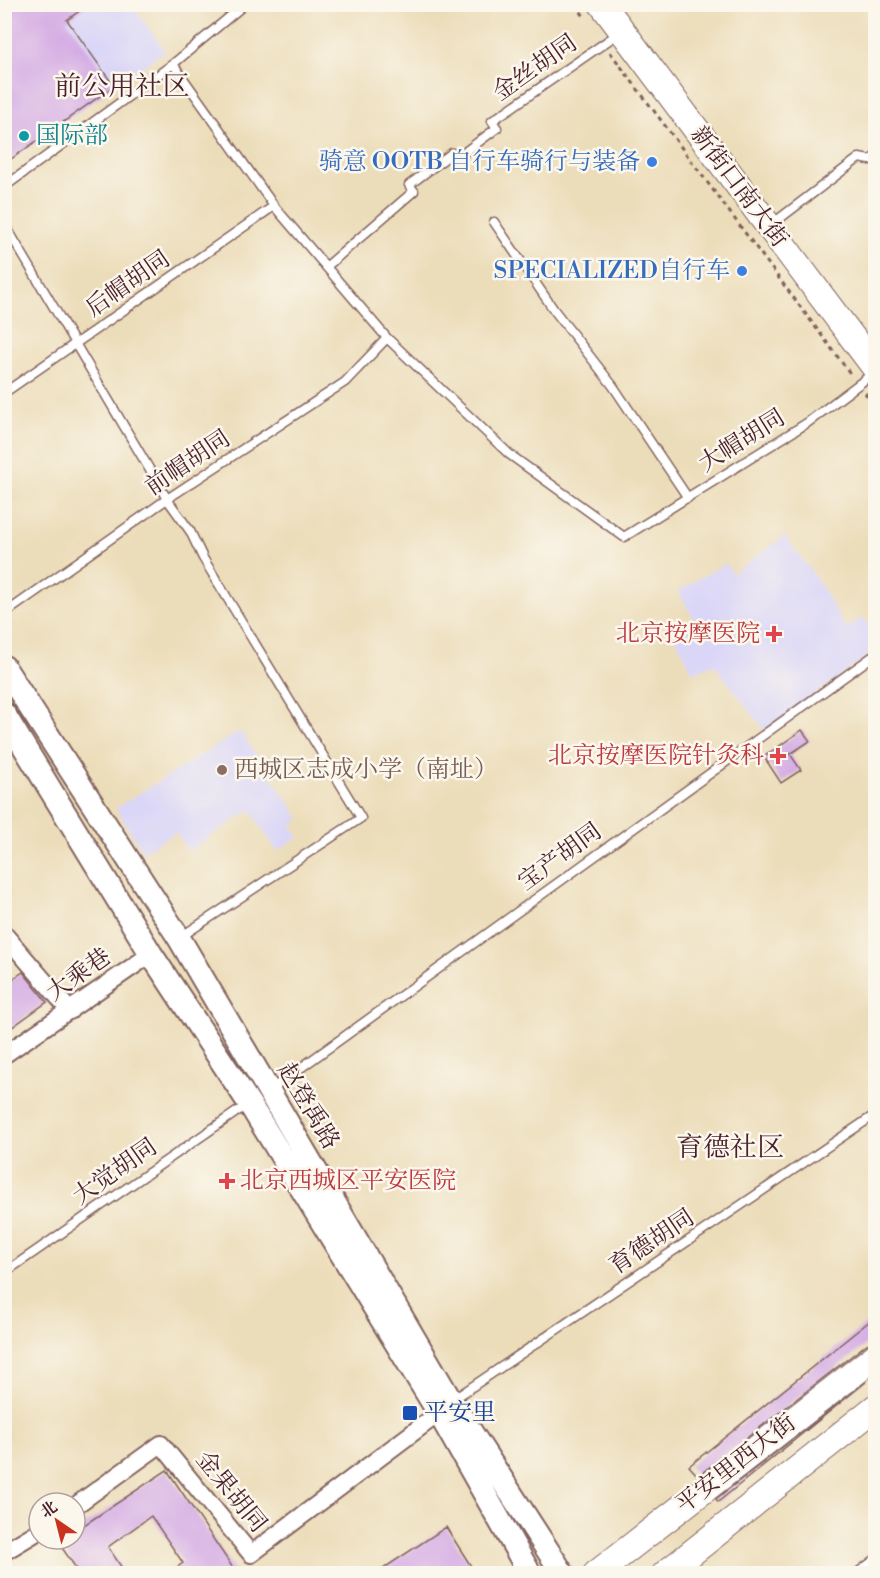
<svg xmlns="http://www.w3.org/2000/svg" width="880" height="1578" font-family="'Libre Bodoni','Noto Serif SC',serif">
<rect width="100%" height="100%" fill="#fbf7ec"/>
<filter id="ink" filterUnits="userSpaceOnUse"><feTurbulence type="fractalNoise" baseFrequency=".0167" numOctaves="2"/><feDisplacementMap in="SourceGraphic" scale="12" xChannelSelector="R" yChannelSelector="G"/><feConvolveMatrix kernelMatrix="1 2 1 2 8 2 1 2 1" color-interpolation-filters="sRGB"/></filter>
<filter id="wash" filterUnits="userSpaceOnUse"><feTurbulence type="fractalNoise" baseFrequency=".008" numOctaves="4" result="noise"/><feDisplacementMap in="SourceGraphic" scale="24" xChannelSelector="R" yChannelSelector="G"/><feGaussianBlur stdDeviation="1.35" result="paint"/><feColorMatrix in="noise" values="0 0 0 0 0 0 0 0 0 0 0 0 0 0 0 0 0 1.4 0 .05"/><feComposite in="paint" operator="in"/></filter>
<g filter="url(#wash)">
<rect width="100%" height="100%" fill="#ecddba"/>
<path fill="#dad6f7" d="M5,5H132L165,51L5,164Z
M785,536L816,578L846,629L863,617L875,635V651L765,731L714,664L693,673L673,633L695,621L678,591L726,563L732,574Z
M240,731L300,819L291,825L299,837L277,851L250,810L188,851L176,832L143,852L116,808Z"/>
<g id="blocks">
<path fill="#d3a9e4" d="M4,4H89L67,20L114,86L4,164Z
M802,730L810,741L790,754L801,770L781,783L764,757Z
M23,972L47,1002L4,1033V985Z
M876,1316V1341L867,1344L698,1476L689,1466Z
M866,1382L718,1502L716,1499Z
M167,1470L237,1574H167L183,1563L151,1516L108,1547L126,1574H80L56,1539H75V1531Z
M446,1527L476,1574H375Z"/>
</g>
</g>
<g filter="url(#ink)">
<use href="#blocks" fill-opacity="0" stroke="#83625d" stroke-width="1.5"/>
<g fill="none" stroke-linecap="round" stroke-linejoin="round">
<g stroke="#83625d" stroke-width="11">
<path id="lane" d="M173,64L274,206L387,338L509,454L624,537L807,423L875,372
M4,187L173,64L245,4
M494,222L554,310L613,386L688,498
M4,223L167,499L190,531L203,558L361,818L179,938
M771,225L859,158L870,160L876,156
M326,267L414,191L409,185L452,153L457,158L497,128L492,121L619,33
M4,393L274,206
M4,614L167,499L345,382L387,338
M270,1090L876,654
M4,1273L248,1104
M451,1401L876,1114
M856,1574L876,1559"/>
</g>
<g stroke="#83625d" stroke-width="20">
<path id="street" d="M4,934L70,1011
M4,1055L151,954
M75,1506L161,1444L251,1554L439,1413
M4,1552L39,1531"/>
</g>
<g stroke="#83625d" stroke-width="26">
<path id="secondary" d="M4,667L179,938L451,1401L563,1574
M4,714L151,954L249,1103L439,1413L530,1574"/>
</g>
<g stroke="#83625d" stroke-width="28">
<path id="primary" d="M602,4L876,369
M596,1574L876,1356
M665,1574L876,1407"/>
</g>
<path stroke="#83625d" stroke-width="3" stroke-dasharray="4.5 4.5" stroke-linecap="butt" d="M576,4L585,18
M610,52L852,376
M865,393L876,407"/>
<use href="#lane" stroke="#fff" stroke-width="8"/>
<use href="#street" stroke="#fff" stroke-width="16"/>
<use href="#secondary" stroke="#fff" stroke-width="22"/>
<use href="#primary" stroke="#fff" stroke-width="26"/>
</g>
</g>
<circle fill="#0f9aa8" stroke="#fbf7ec" stroke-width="2" cx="24" cy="136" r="6"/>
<g fill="#3f7fe0" stroke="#fbf7ec" stroke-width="2">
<circle cx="652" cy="162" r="6"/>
<circle cx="742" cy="271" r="6"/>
</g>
<g fill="#e0444e" stroke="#fbf7ec" stroke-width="2">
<path d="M771 625h6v6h6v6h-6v6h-6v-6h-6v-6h6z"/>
<path d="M775 747h6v6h6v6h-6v6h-6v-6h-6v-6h6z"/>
<path d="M224 1172h6v6h6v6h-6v6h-6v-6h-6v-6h6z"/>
</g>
<circle fill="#8d6e63" stroke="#fbf7ec" stroke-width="2" cx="222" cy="770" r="6"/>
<rect fill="#1a4fb4" stroke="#fbf7ec" stroke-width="2" x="402" y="1405" width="16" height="16" rx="3"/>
<g text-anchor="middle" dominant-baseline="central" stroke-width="5" stroke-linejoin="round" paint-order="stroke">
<g font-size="24" fill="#4a1f2b" stroke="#fbf7ec">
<text transform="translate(535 68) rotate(-35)">金丝胡同</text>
<text transform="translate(739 187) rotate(53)">新街口南大街</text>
<text transform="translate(128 284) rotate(-35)">后帽胡同</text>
<text transform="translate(742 441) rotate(-32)">大帽胡同</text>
<text transform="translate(188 463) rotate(-34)">前帽胡同</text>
<text transform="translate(560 857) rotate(-36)">宝产胡同</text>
<text transform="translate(79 975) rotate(-35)">大乘巷</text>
<text transform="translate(308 1106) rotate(59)">赵登禹路</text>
<text transform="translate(115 1172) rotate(-35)">大觉胡同</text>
<text transform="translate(652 1242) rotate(-34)">育德胡同</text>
<text transform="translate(736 1464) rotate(-38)">平安里西大街</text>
<text transform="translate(231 1492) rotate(51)">金果胡同</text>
</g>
<g font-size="24" fill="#0d838f" stroke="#fbf7ec" text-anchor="start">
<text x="36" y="136">国际部</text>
</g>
<g font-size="24" fill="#366cbe" stroke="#fbf7ec" text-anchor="end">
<text x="640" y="162">骑意 OOTB 自行车骑行与装备</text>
<text x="730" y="271">SPECIALIZED自行车</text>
</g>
<g font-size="24" fill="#be3a42" stroke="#fbf7ec" text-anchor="end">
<text x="760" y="634">北京按摩医院</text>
<text x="764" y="756">北京按摩医院针灸科</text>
<text x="240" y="1181" text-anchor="start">北京西城区平安医院</text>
</g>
<g font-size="24" fill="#785e54" stroke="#fbf7ec" text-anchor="start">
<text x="234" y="770">西城区志成小学（南址）</text>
</g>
<g font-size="24" fill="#164399" stroke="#fbf7ec" text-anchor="start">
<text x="424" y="1413">平安里</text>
</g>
<g font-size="27" fill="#4a1f2b" stroke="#fbf7ec">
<text x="122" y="87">前公用社区</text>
<text x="730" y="1148">育德社区</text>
</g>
</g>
<rect width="880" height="1578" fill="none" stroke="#fbf7ec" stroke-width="24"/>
<g transform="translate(57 1521) rotate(325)"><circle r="28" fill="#fbf7ec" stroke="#b4a19f" stroke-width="1.5"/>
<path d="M0-4.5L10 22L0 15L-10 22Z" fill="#c8321e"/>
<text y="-9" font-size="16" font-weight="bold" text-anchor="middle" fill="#4a1f2b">北</text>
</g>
</svg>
